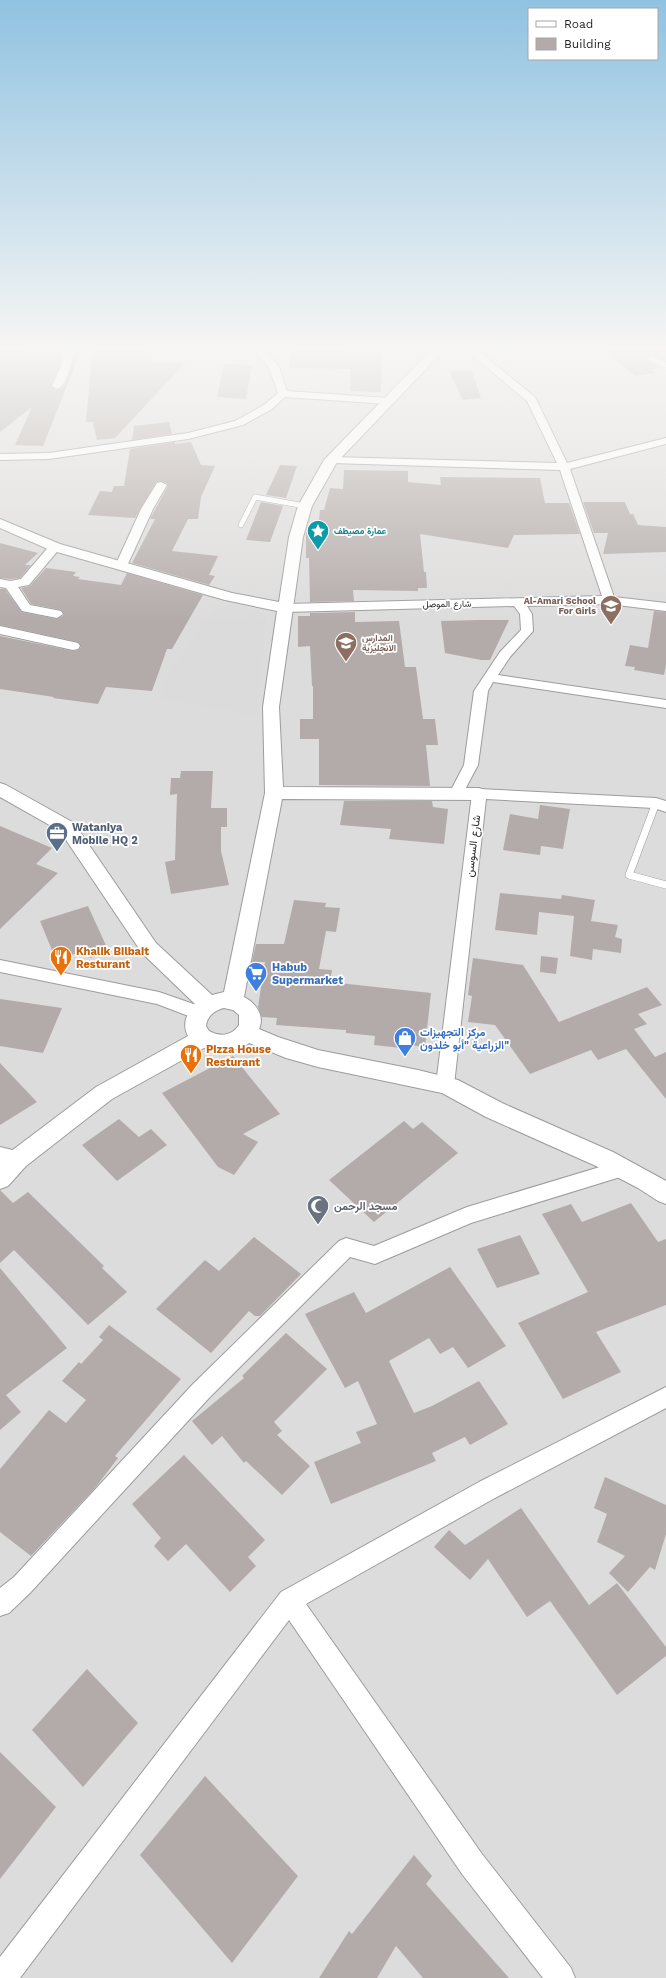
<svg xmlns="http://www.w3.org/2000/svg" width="666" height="1978" font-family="'Work Sans',Vazirmatn,sans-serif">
<rect width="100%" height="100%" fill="#eeeae6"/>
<path fill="#dddcdc" d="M0,346H666V1978H0Z"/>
<path fill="#dbdbdb" d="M218,604L251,607L266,617L257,716L161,698L166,677Z"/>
<path fill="#b3aba9" d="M25,346L24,350H27L26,352H62L60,366L51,385L56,390L62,388L66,383L75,353H80L43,446L15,445L32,407L0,432V347Z
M97,346H147L153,362L185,363L115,438L97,440L93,422H86L92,357Z
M291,346H340L341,351L382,353L381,392L350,391L351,369L289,368Z
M599,346H666V361L650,356L648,359L649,362L662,368L651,369L656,373L635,376Z
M224,364L252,365L246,399L217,397Z
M449,371H472L481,398L463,400Z
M169,422L172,434L132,440L134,426Z
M175,442V444L191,442L201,465L215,466L201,497L198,519H188L172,551L218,556L209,575L215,576L209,585L132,563L155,519H150L168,486V484L162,481L156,482L135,518L88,515L100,491L112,492L114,486H124L130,449Z
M280,465L297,466L286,498L266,495Z
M344,470L408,471V482L441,485L440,477L540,478L545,503H569L580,534L514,535L508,548L420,534L424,572H426L427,588H418V591L353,590L354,601L310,602L309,558H306V532H316V529H318L320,510H324L330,488L343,489Z
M261,502L283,506L270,542L246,540Z
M583,502H625L630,514H633L638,525L666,527V552L603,554L608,533H594Z
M0,543L38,553L25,565H31L20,578L10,579L0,578Z
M46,568L76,572L73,576L80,577L78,579L121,585L127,573L203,595L172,649H167L152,691L106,687L98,704L53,698L54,697L0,689V636L73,651L78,650L81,647L78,642L0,625V589H5L22,612L57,619L64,615L61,610L31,604L21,588L30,586Z
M654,611L666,612V665L664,675L634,670L635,667L625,666L630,645L648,648Z
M355,612V622L399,621L405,667H416L423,719H435L438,745H426L430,786L319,785V739H300V719H313V686H312L310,646L298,647V616H310V613Z
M478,620H509L490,660H481L445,653L441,621Z
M181,771H213L211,808H227V827H221V851L229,885L171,894L165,862L175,860L177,794L170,795L171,778H180Z
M344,801H432L433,807L448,809L444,844L389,839L391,829L340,825Z
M540,805L570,809L563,849L541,846L540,855L503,850L510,814L538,819Z
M0,826L52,848L36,864L58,873L0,929Z
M500,893L561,899L562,895L595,900L591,921L618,925L615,937L622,939L621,953L593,949L592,960L570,956L574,916L539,912L537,935L495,930Z
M294,900L326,903L325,907L340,908L336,932L326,931L319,969L332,970L330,982L431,993L425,1047L402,1044L401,1048L374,1045L375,1036L346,1033V1030L276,1025L277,1018L262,1017L258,1007L265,962H252L256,944H284Z
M88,906L109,952L90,958L86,950L56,960L40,921Z
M541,956L558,958L556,974L540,972Z
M473,958L523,965L559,1022L647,987L662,1005L638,1014L647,1024L634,1029L655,1057L666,1052V1099L626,1049L598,1060L591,1050L530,1074L495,1025L468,1022L472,996L468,995Z
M0,999L62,1008L43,1053L0,1046Z
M233,1056L280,1114L243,1134L258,1142L234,1175L218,1167L162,1093Z
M0,1063L37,1102L0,1125Z
M119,1119L139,1137L151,1129L167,1145L117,1181L82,1145Z
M404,1121L413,1129L422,1122L458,1153L374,1222L329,1180Z
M0,1190L13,1203L28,1192L104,1266L102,1268L127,1292L88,1325L14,1250L0,1263Z
M631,1203L658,1242L666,1239V1305L596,1332L621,1372L563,1399L518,1323L588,1292L542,1214L571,1204L582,1222Z
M520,1235L540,1274L497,1288L477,1249Z
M254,1237L301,1274L260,1316H255L249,1311L211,1353L156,1309L205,1260L219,1271Z
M450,1267L506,1346L468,1368L453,1347L440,1354L429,1338L389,1361L414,1413L432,1406L479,1381L508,1424L470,1445L465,1437L432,1453L436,1461L331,1504L314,1462L361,1443L356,1432L377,1424L358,1381L345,1388L305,1314L354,1292L366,1313Z
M0,1268L67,1348L6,1395L21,1412L0,1430Z
M109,1325L181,1379L115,1456L118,1458L95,1488L31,1556L0,1532V1469L49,1410L66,1423L86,1400L62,1381L79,1362L81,1364L103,1340L99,1337Z
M286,1333L327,1369L274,1422L282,1431L277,1435L310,1466L282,1495L246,1461L244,1463L222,1436L212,1445L192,1421L244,1378L242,1376Z
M184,1455L265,1540L248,1557L256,1566L230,1592L186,1544L168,1561L154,1546L161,1538L132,1504Z
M605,1477L666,1505V1534L655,1570L650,1567L628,1592L609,1573L625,1556L597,1542L607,1514L594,1508Z
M521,1508L589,1605L617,1583L666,1647V1656L617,1695L550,1601L527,1617L488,1559L470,1580L434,1547L449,1530L465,1545Z
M87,1669L138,1723L83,1787L32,1730Z
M0,1752L56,1807L0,1879Z
M205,1776L298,1876L232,1963L140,1855Z
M414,1855L432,1876L426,1884L509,1978H423L396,1946L377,1978H319L349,1931L352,1934Z"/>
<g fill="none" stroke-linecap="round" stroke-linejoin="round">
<g stroke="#9c9c9c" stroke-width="6">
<path id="service-far1" d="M652,359L666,365
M241,525L255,497L305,506"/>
</g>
<g stroke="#9c9c9c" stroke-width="8">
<path id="service" d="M656,803L629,875L666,885"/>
</g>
<g stroke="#9c9c9c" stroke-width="2">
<path id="minor" d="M65,346H75C73,356 68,386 57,389L52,386L61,366Z
M251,346H261L279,367L287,391L388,398L393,401L388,404L285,397L272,409L243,425L188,439L49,459L0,460V454L49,453L188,433L235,421L264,405L278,393L269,368Z
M461,346H472L535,397L567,463L666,438V444L570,469L614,597L666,603V611L609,604L527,606L532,614L533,631L510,657L498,675L666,700V708L493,682L488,691L478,765L461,797L456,799L451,797L449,794L464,765L474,691L500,652L521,630L520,614L514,606L286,612L280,608L286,604L602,596L560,470L331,463L326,460L331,457L557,463L527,401Z
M161,482L167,485L153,509L127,566L125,569H117L115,566L141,509L157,483Z
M55,543L61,547L29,585L18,587L30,605L61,611L63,614L57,618L22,611L6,588L0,587V579L10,581L21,579L51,544Z
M0,626L78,643L80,646L78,649L73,650L0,634Z
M479,789L656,798L666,801V812L654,808L486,799L454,1085L451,1090L445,1092L439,1090L436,1085L472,794L474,791Z
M0,960L159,992L205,1008L208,1013L205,1018L199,1020L157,1004L0,972Z
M0,1147L25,1153L27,1159L25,1165L18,1167L0,1163Z
M623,1160L630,1162L633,1168L630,1174L471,1223L375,1264L350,1257L209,1398L30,1593L9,1613L0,1616V1588L14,1577L193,1384L339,1241L346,1238L374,1246L467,1207Z
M666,1387V1408L495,1498L306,1604L482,1854L571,1968L575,1978H543L462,1874L289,1620L20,1978H0V1957L281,1592L479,1482Z"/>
</g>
<g stroke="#9c9c9c" stroke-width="2">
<path id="tertiary" d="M435,346H448L337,462L312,506L303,537L279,707L283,787L479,788L485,790L488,794L485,798L479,800L282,799L244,997C256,1003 265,1016 259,1029L278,1037L318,1050L418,1070L458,1080L502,1103L613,1152L666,1181V1204L658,1201L638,1188L596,1166L486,1117L442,1093L318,1067L286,1058L249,1043L244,1047L225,1052L204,1048L112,1099L26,1166L8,1186L0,1189V1163L10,1152L96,1087L188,1036C182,1025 186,1014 195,1004L142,953L60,831L0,797V783L6,785L74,823L156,943L212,995L224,992L265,793L263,707L277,611L225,600L50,550L0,528V519L60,544L232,593L279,602L289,537L298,506L324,460ZM224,1008L233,1010L239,1015V1025C232,1036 220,1037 209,1031L206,1026C207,1016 215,1010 224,1008Z"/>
</g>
<use href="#service-far1" stroke="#fff" stroke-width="5"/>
<use href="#service" stroke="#fff" stroke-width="7"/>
<use href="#minor" fill="#fff" fill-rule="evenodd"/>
<use href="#tertiary" fill="#fff" fill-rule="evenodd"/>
</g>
<linearGradient id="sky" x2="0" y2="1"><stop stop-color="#90c2e1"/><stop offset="0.56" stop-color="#f7f6f4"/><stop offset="1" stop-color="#f7f6f4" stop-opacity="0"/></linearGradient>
<rect width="666" height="623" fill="url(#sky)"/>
<defs>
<g id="sight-pin" transform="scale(1.15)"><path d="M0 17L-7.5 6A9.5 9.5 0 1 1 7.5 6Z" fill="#0f9aa8" stroke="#fff"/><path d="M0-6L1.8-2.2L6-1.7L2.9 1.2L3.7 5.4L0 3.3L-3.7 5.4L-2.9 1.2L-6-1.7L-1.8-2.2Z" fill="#fff"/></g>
<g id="school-pin" transform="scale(1.15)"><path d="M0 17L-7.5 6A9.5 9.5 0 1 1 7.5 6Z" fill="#8d6e63" stroke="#fff"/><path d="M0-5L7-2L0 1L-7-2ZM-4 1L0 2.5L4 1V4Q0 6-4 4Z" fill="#fff"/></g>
<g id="office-pin" transform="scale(1.15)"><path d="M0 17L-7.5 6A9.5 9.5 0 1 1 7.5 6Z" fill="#5c6f8a" stroke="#fff"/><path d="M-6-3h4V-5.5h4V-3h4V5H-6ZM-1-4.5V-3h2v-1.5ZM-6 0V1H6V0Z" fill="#fff"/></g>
<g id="restaurant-pin" transform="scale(1.15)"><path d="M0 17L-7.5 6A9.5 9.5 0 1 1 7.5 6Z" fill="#e8710a" stroke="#fff"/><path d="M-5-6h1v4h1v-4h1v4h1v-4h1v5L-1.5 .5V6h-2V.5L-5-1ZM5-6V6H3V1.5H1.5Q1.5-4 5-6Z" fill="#fff"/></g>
<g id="supermarket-pin" transform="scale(1.15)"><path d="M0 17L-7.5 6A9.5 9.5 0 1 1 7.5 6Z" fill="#3f7fe0" stroke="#fff"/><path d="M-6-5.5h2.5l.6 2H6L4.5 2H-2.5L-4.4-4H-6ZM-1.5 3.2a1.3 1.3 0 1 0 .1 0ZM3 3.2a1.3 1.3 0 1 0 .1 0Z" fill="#fff"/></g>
<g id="shop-pin" transform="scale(1.15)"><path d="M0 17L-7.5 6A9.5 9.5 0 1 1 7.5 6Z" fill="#3f7fe0" stroke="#fff"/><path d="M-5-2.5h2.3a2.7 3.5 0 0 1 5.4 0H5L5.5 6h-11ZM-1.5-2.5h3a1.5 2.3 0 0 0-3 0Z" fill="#fff"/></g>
<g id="mosque-pin" transform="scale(1.15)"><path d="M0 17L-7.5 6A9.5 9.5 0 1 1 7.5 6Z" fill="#6b7280" stroke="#fff"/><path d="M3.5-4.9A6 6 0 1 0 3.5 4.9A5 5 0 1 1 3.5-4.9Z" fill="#fff"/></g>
</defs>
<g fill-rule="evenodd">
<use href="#sight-pin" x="318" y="531"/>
<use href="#school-pin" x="611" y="606"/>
<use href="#school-pin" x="346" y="643"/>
<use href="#office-pin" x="57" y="833"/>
<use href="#restaurant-pin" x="61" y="957"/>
<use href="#supermarket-pin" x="256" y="973"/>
<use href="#shop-pin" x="405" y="1038"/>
<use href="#restaurant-pin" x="191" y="1055"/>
<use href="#mosque-pin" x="318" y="1206"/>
</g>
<g text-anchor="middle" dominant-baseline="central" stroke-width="3.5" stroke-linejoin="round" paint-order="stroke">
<g font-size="9" font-weight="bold" fill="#0d838f" stroke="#fff" text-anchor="start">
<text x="334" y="531">عمارة مصيطف</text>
</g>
<g font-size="9" font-weight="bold" fill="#785e54" stroke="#fff" text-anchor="end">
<text x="596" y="601">Al-Amari School<tspan x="596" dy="10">For Girls</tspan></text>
<text x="362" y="638" text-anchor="start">المدارس<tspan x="362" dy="10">الانجليزية</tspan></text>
</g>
<g font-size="9" fill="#1f1f1f" stroke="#fff">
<text transform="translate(447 604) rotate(-1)">شارع الموصل</text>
</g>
<g font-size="11" font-weight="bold" fill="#4e5e75" stroke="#fff" text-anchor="start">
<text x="72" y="827">Wataniya<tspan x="72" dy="13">Mobile HQ 2</tspan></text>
</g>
<g font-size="11" fill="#1f1f1f" stroke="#fff">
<text transform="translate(473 846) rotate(-83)">شارع السوسن</text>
</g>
<g font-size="11" font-weight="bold" fill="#c56008" stroke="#fff" text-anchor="start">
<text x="76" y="951">Khalik Bilbait<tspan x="76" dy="13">Resturant</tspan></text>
<text x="206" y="1049">Pizza House<tspan x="206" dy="13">Resturant</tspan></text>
</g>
<g font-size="11" font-weight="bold" fill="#366cbe" stroke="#fff" text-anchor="start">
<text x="272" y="967">Habub<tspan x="272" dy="13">Supermarket</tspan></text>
<text x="420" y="1032">مركز التجهيزات<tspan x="420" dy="13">الزراعية "أبو خلدون"</tspan></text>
</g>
<g font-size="11" font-weight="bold" fill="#5b616d" stroke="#fff" text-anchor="start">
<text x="334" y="1206">مسجد الرحمن</text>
</g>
</g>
<rect x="528" y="8" width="130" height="52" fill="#ffffff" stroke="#a5a5a5"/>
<rect x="536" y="21" width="20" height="6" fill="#ffffff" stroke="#a5a5a5"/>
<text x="564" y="28" font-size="12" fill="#1f1f1f">Road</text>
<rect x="536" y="38" width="20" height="12" fill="#b3aba9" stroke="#a5a5a5"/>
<text x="564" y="48" font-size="12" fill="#1f1f1f">Building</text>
</svg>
